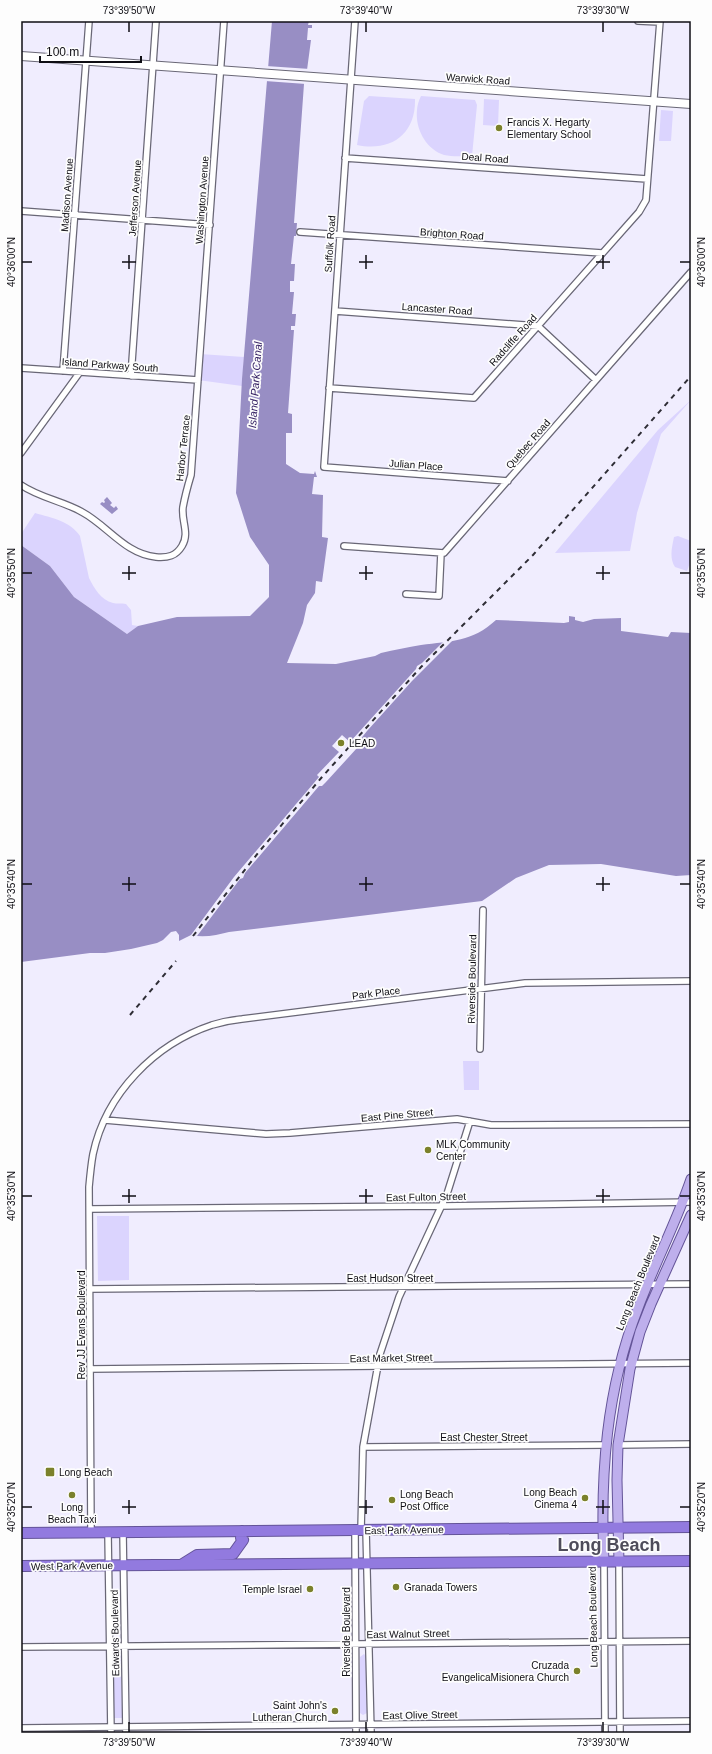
<svg xmlns="http://www.w3.org/2000/svg" width="712" height="1754" font-family="Arial,sans-serif">
<rect width="100%" height="100%" fill="#f0edfe"/>
<path fill="#dbd4fe" d="M369,96L415,99C416,135 390,152 357,145L364,101Z
M421,96L475,100L477,105L472,156C463,156 453,157 444,155C426,149 415,129 417,110C417,106 419,100 421,96Z
M484,99L499,100L498,126L483,125Z
M661,110L673,111L671,141H659Z
M200,354L244,357L242,386L198,380Z
M691,400L661,434L637,513L630,551L555,553L658,430Z
M35,513C52,518 70,521 80,536L89,578C94,588 101,600 113,603C117,604 121,603 126,604L131,610L132,625L138,626L127,634L74,597L50,566L21,545V534Z
M678,536L691,541V560L687,571L675,567C669,558 672,547 674,537Z
M463,1061H479V1090H464Z
M97,1216H129V1280L98,1281Z
M117,1653L121,1655L122,1712L124,1718H112L114,1712V1656Z
M364,1654L367,1657V1713L363,1715L360,1713V1657Z"/>
<path fill="#988ec4" d="M272,21H309L308,25H312V28H308L307,40H311L307,70H305L294,223H297L296,236H294L291,264H295L294,281H290V292H294L292,314H296L295,326H291V330H294L288,413L292,414V433H286V464L300,473L314,474L315,471L317,477H314L312,494L323,495L322,537L328,538L322,582L316,581L315,593L307,605L303,623L287,663L336,664L375,656L381,653C394,650 408,647 421,645C451,641 472,642 496,620L564,623L569,622V616L575,617V620L583,622L594,619L621,618V631L668,637L671,632L691,633V875L676,876L601,864L549,865L516,878L482,901L229,932C217,935 204,938 191,935L179,941V935L176,931L171,932L163,940L157,943L131,949L105,953H90L21,962V545L50,566L74,597L127,634L138,626L177,617L250,616L269,597V565L250,537L236,493L242,379Z
M107,497L112,503L110,505L114,508L116,506L118,509L112,514L100,504L102,502L104,503L105,502L104,500Z"/>
<path fill="#f0edfe" d="M266,66L310,69L307,72L306,84L265,81Z
M453,640L412,681L367,731L355,746L357,748L347,759L326,782L322,786H319L245,873L243,878L240,879L197,936L191,935L234,877L319,777L317,775L339,752L332,746L342,735L350,742L416,669L417,666L422,663L444,641Z"/>
<g fill="none" stroke-linecap="round" stroke-linejoin="round">
<g stroke="#696776" stroke-width="8">
<path id="street" d="M355,21L324,467L508,481
M638,21L660,22
M345,158L647,179
M21,211L210,225
M300,232L602,253
M335,311L538,326L596,380
M21,368L198,380
M63,371L89,21
M131,376L156,21
M329,388L474,398L639,212L646,200L660,21
M21,453L80,372
M21,485C40,498 63,501 82,512C108,526 125,554 156,557C168,558 176,556 182,546C190,533 181,521 183,507C185,496 188,485 191,475L224,21
M344,546L444,553L691,272
M406,594L439,596L441,553
M480,1049L483,910
M105,1120L266,1134L290,1133L457,1119L491,1125L691,1124
M90,1209L441,1206L691,1202
M90,1289L691,1284
M90,1369L691,1363
M618,1445L691,1444
M363,1447L606,1445
M355,1530L356,1733
M361,1530L363,1447L380,1354L399,1297L447,1194L470,1121
M366,1530L371,1733
M123,1532L126,1733
M91,1533L89,1187C90,1176 91,1165 93,1154C106,1093 155,1044 212,1025C222,1022 232,1020 242,1019L525,983L691,981
M108,1533L111,1733
M604,1562L605,1733
M619,1562L620,1733
M21,1647L691,1641
M21,1728L691,1721"/>
</g>
<g stroke="#696776" stroke-width="10">
<path id="secondary" d="M21,56L691,104"/>
</g>
<g stroke="#645498" stroke-width="11">
<path id="primary" d="M604,1562C600,1475 606,1390 638,1308C654,1265 676,1223 691,1179
M619,1562L617,1480L618,1445L630,1369L640,1332L651,1304L691,1215"/>
</g>
<g stroke="#645498" stroke-width="12">
<path id="highway" d="M21,1533L691,1527
M181,1565L197,1555L233,1554L243,1540L241,1538L242,1531
M21,1566L691,1561"/>
</g>
<use href="#street" stroke="#fff" stroke-width="5.5"/>
<use href="#secondary" stroke="#fff" stroke-width="8"/>
<use href="#primary" stroke="#beafec" stroke-width="9"/>
<use href="#highway" stroke="#927adf" stroke-width="10"/>
<path stroke="#2e2d35" stroke-width="2" stroke-dasharray="5 5" stroke-linecap="butt" d="M193,936L258,853L322,777L421,667L533,555L691,376
M130,1015L176,961"/>
</g>
<path fill="none" stroke="#0f0e14" stroke-width="1.5" d="M129,22V32M366,22V32M603,22V32M129,255V269M366,255V269M603,255V269M22,262H32M122,262H136M359,262H373M596,262H610M680,262H690M129,566V580M366,566V580M603,566V580M22,573H32M122,573H136M359,573H373M596,573H610M680,573H690M129,877V891M366,877V891M603,877V891M22,884H32M122,884H136M359,884H373M596,884H610M680,884H690M129,1189V1203M366,1189V1203M603,1189V1203M22,1196H32M122,1196H136M359,1196H373M596,1196H610M680,1196H690M129,1500V1514M366,1500V1514M603,1500V1514M22,1507H32M122,1507H136M359,1507H373M596,1507H610M680,1507H690M129,1722V1732M366,1722V1732M603,1722V1732"/>
<g fill="#7b812b" stroke="#fdfdfd" stroke-width="1.5">
<circle cx="499" cy="128" r="4"/>
<circle cx="341" cy="743" r="4"/>
<circle cx="428" cy="1150" r="4"/>
<rect x="45" y="1467" width="10" height="10" rx="2"/>
<circle cx="72" cy="1495" r="4"/>
<circle cx="585" cy="1498" r="4"/>
<circle cx="392" cy="1500" r="4"/>
<circle cx="396" cy="1587" r="4"/>
<circle cx="310" cy="1589" r="4"/>
<circle cx="577" cy="1671" r="4"/>
<circle cx="335" cy="1711" r="4"/>
</g>
<g text-anchor="middle" dominant-baseline="central" stroke-width="3.5" stroke-linejoin="round" paint-order="stroke">
<g font-size="10" fill="#0f0e14" stroke="#fdfdfd">
<text transform="translate(478 79) rotate(4)">Warwick Road</text>
<text transform="translate(485 158) rotate(4)">Deal Road</text>
<text transform="translate(67 195) rotate(-86)">Madison Avenue</text>
<text transform="translate(135 198) rotate(-86)">Jefferson Avenue</text>
<text transform="translate(202 200) rotate(-86)">Washington Avenue</text>
<text transform="translate(452 234) rotate(4)">Brighton Road</text>
<text transform="translate(330 244) rotate(-86)">Suffolk Road</text>
<text transform="translate(437 309) rotate(4)">Lancaster Road</text>
<text transform="translate(513 340) rotate(-48)">Radcliffe Road</text>
<text transform="translate(110 365) rotate(4)">Island Parkway South</text>
<text transform="translate(528 444) rotate(-49)">Quebec Road</text>
<text transform="translate(183 448) rotate(-84)">Harbor Terrace</text>
<text transform="translate(416 465) rotate(4)">Julian Place</text>
<text transform="translate(472 979) rotate(-89)">Riverside Boulevard</text>
<text transform="translate(376 993) rotate(-7)">Park Place</text>
<text transform="translate(397 1115) rotate(-5)">East Pine Street</text>
<text transform="translate(426 1197) rotate(-1)">East Fulton Street</text>
<text x="390" y="1278">East Hudson Street</text>
<text transform="translate(638 1283) rotate(-68)">Long Beach Boulevard</text>
<text transform="translate(81 1325) rotate(-90)">Rev JJ Evans Boulevard</text>
<text transform="translate(391 1358) rotate(-1)">East Market Street</text>
<text x="484" y="1437">East Chester Street</text>
<text transform="translate(404 1530) rotate(-1)">East Park Avenue</text>
<text transform="translate(72 1566) rotate(-1)">West Park Avenue</text>
<text transform="translate(593 1617) rotate(-91)">Long Beach Boulevard</text>
<text transform="translate(346 1632) rotate(-90)">Riverside Boulevard</text>
<text transform="translate(115 1633) rotate(-91)">Edwards Boulevard</text>
<text transform="translate(408 1634) rotate(-1)">East Walnut Street</text>
<text transform="translate(420 1715) rotate(-1)">East Olive Street</text>
</g>
<g font-size="10" fill="#0f0e14" stroke="#fdfdfd" text-anchor="start">
<text x="507" y="122">Francis X. Hegarty<tspan x="507" dy="12">Elementary School</tspan></text>
<text x="349" y="743">LEAD</text>
<text x="436" y="1144">MLK Community<tspan x="436" dy="12">Center</tspan></text>
<text x="59" y="1472">Long Beach</text>
<text x="577" y="1492" text-anchor="end">Long Beach<tspan x="577" dy="12">Cinema 4</tspan></text>
<text x="400" y="1494">Long Beach<tspan x="400" dy="12">Post Office</tspan></text>
<text x="72" y="1507" text-anchor="middle">Long<tspan x="72" dy="12">Beach Taxi</tspan></text>
<text x="404" y="1587">Granada Towers</text>
<text x="302" y="1589" text-anchor="end">Temple Israel</text>
<text x="569" y="1665" text-anchor="end">Cruzada<tspan x="569" dy="12">EvangelicaMisionera Church</tspan></text>
<text x="327" y="1705" text-anchor="end">Saint John's<tspan x="327" dy="12">Lutheran Church</tspan></text>
</g>
<g font-size="11" font-style="italic" fill="#362264" stroke="#fdfdfd">
<text transform="translate(255 385) rotate(-86)">Island Park Canal</text>
</g>
<g font-size="18" font-weight="bold" fill="#4e4c5a" stroke="#fdfdfd">
<text x="609" y="1545">Long Beach</text>
</g>
</g>
<rect width="712" height="1754" fill="none" stroke="#fdfdfd" stroke-width="44"/>
<path d="M40 56v6h101v-6" fill="none" stroke="#0f0e14" stroke-width="2"/>
<text x="46" y="56" font-size="12" fill="#0f0e14" stroke="#fdfdfd" stroke-width="3" paint-order="stroke">100 m</text>
<rect x="22" y="22" width="668" height="1710" fill="none" stroke="#0f0e14" stroke-width="1.5"/>
<g font-size="10" text-anchor="middle" fill="#0f0e14">
<text x="129" y="14">73°39'50"W</text>
<text x="366" y="14">73°39'40"W</text>
<text x="603" y="14">73°39'30"W</text>
<text transform="translate(11 262) rotate(-90)" y="4">40°36'00"N</text>
<text transform="translate(701 262) rotate(-90)" y="4">40°36'00"N</text>
<text transform="translate(11 573) rotate(-90)" y="4">40°35'50"N</text>
<text transform="translate(701 573) rotate(-90)" y="4">40°35'50"N</text>
<text transform="translate(11 884) rotate(-90)" y="4">40°35'40"N</text>
<text transform="translate(701 884) rotate(-90)" y="4">40°35'40"N</text>
<text transform="translate(11 1196) rotate(-90)" y="4">40°35'30"N</text>
<text transform="translate(701 1196) rotate(-90)" y="4">40°35'30"N</text>
<text transform="translate(11 1507) rotate(-90)" y="4">40°35'20"N</text>
<text transform="translate(701 1507) rotate(-90)" y="4">40°35'20"N</text>
<text x="129" y="1746">73°39'50"W</text>
<text x="366" y="1746">73°39'40"W</text>
<text x="603" y="1746">73°39'30"W</text>
</g>
</svg>
